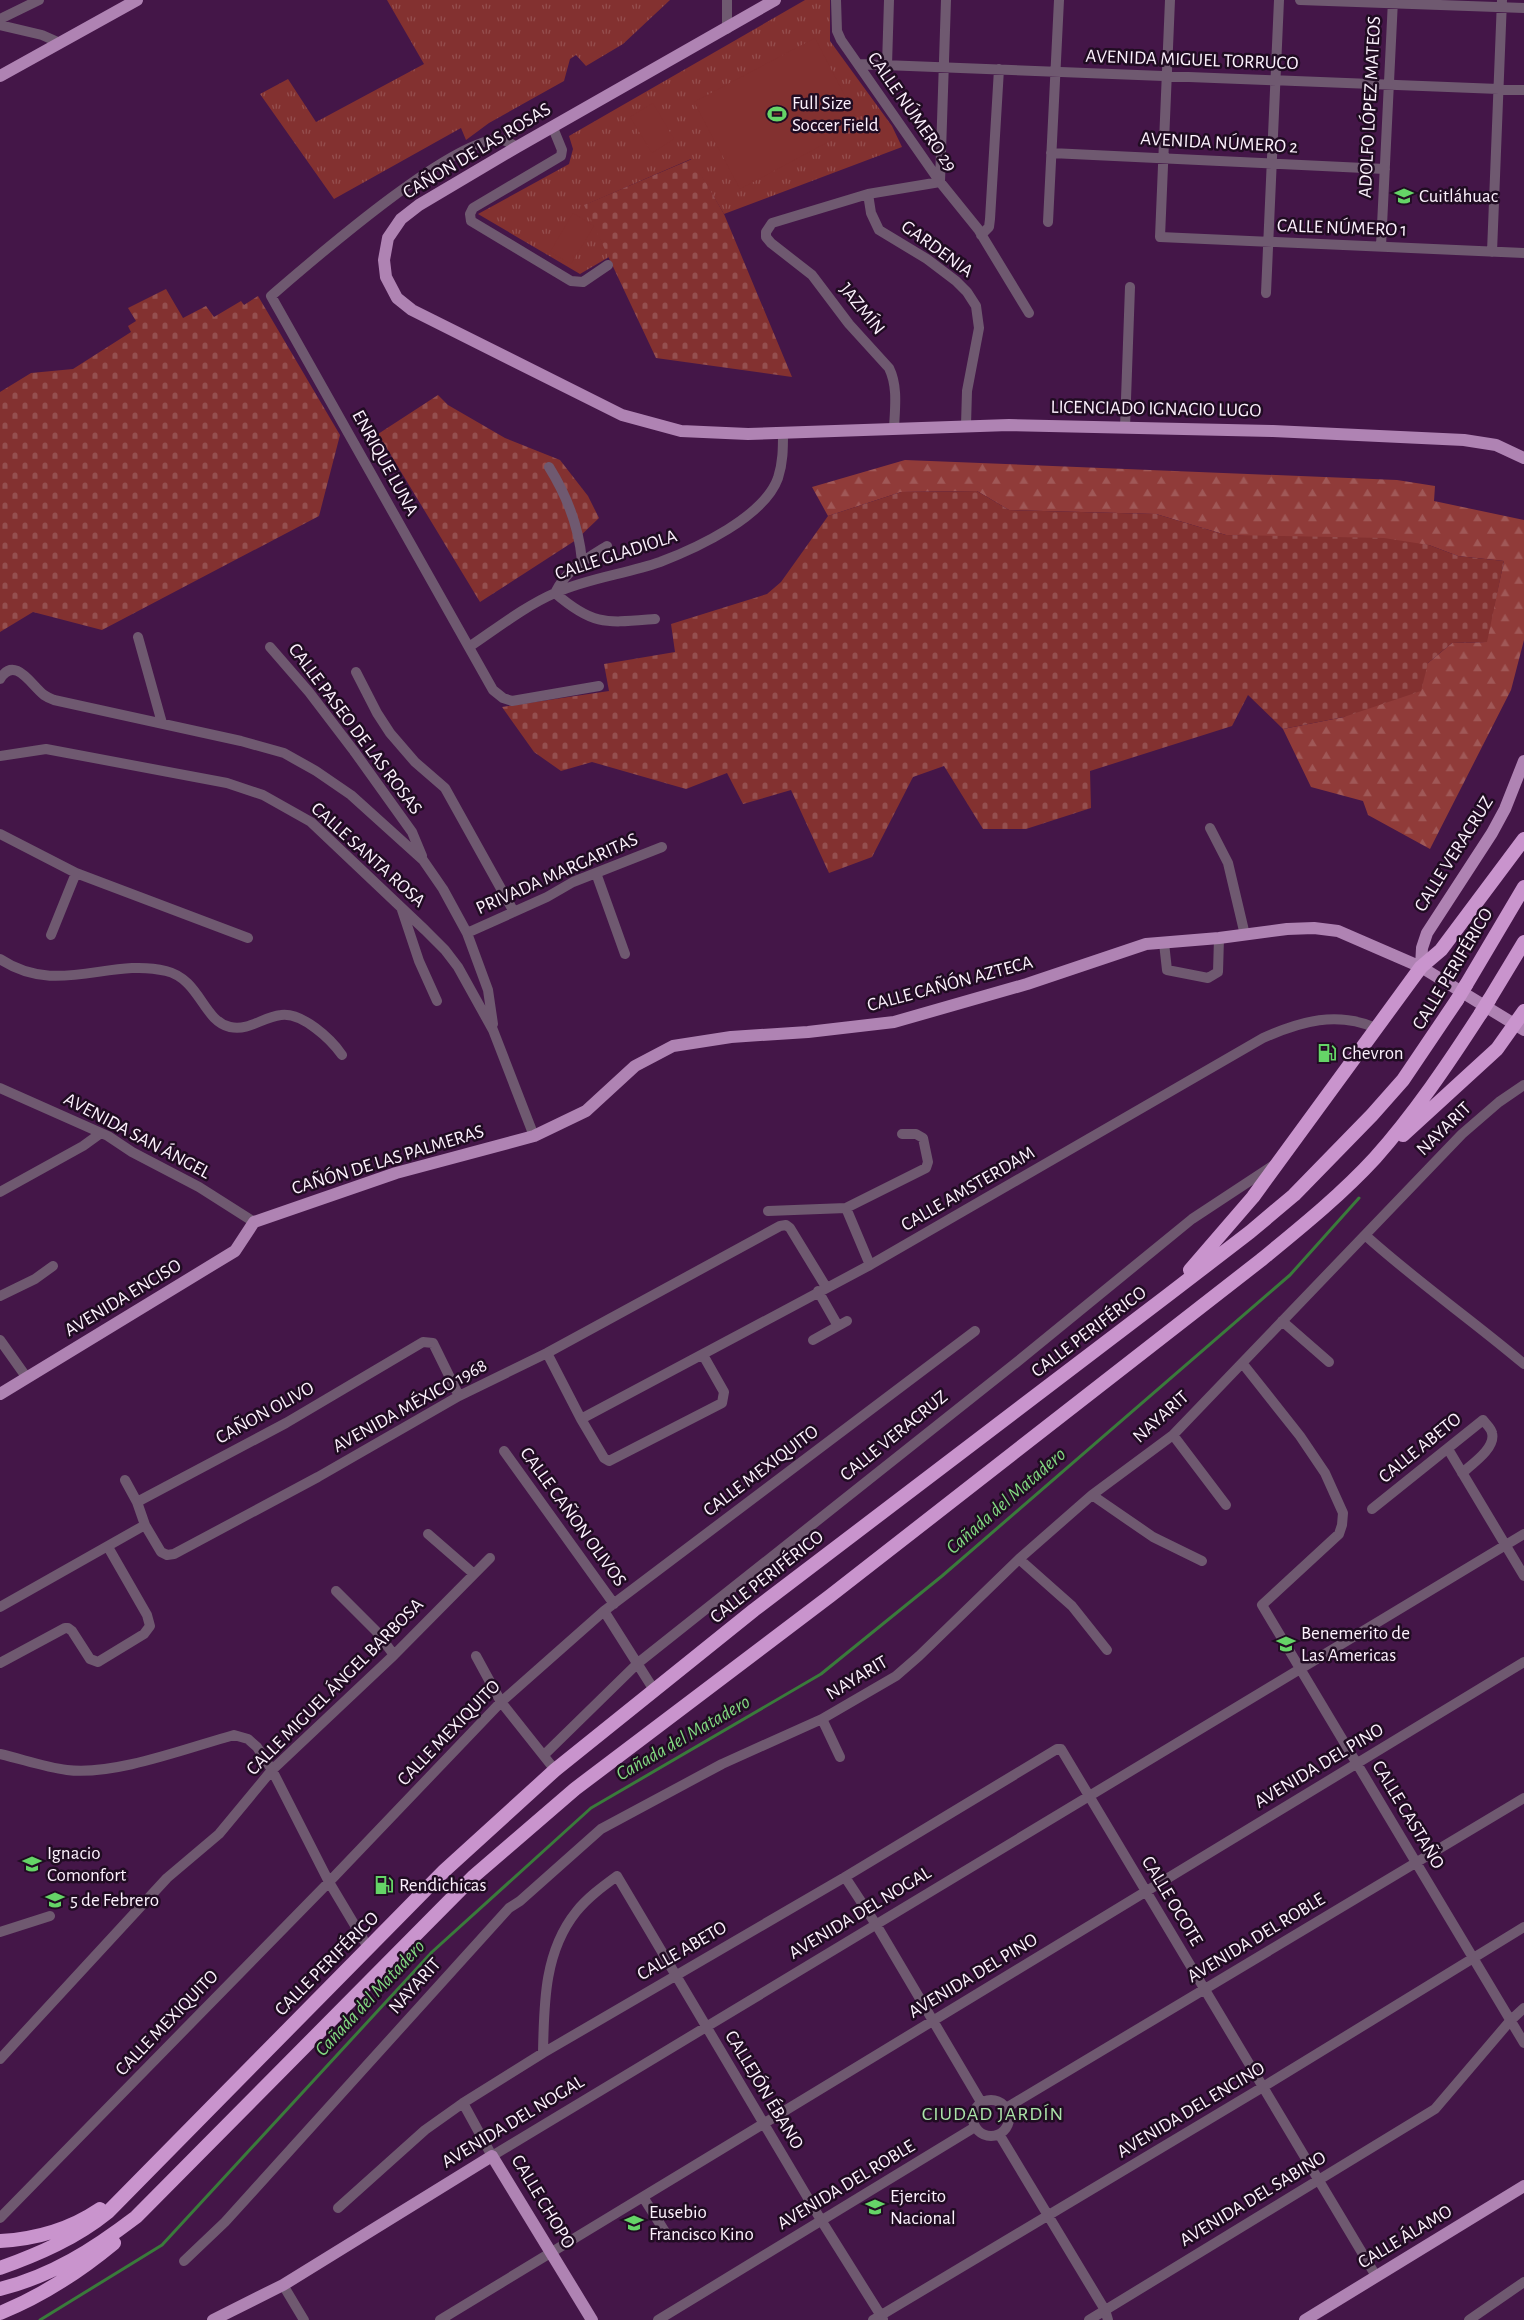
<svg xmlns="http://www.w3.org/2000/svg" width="1524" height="2320" font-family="'Alegreya Sans',sans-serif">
<defs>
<pattern id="grass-tufts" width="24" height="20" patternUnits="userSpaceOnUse" patternTransform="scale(1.25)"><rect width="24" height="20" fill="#833130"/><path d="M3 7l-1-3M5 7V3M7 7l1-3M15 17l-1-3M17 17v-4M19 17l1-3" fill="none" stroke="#954f4f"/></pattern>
<pattern id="forest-firs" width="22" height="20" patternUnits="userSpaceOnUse" patternTransform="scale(1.25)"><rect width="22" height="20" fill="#903b39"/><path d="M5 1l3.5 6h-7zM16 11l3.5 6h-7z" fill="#a05857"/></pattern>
<pattern id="cemetery-stones" width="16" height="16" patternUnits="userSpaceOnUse" patternTransform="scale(1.25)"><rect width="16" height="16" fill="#833130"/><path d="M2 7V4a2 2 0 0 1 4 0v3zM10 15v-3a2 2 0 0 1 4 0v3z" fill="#954f4f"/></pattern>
</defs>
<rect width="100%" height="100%" fill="#441648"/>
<path fill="url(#grass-tufts)" d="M387,0H670L623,44L586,66L576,55L570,59L564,81L489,123L466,140L461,128L334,199L260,94L288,79L316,122L424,64Z
M805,0H830V41L892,126L902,147L724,214L691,159L585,205L609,257L580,274L478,214L569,164L573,149L569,136Z"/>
<path fill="url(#forest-firs)" d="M905,460L1397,480L1435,486L1434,501L1524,520V640L1511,690L1430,849L1368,815L1363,801L1311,787L1283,729L1344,717L1428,663L1452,643L1486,642L1504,561L1458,556L1429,545L1226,535L1156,514L1009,510L977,491L901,492L828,516L812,487Z"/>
<path fill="url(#cemetery-stones)" d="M692,159L724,214L792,377L656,358L584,205Z
M166,289L183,318L206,306L214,317L241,301L244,305L258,296L340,435L319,516L102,630L33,612L0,632V392L31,373L73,369L131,332L128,326L136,321L128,308Z
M438,395L448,405L505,438L560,460L588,496L599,518L576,540L480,602L378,434Z
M977,491L1009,510L1156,514L1226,535L1384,538L1429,545L1458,556L1504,561L1487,642L1452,643L1428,663L1421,691L1344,717L1283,729L1248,695L1232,726L1090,771L1091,808L1026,829H983L944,766L913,777L872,857L829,873L791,790L743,804L727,773L686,789L592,762L561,771L534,752L502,707L609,691L604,664L675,652L671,624L767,594L781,582L828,516L901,492Z"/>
<path fill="#833130" d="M815,38L860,125L740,189L694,102Z
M653,103L674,139L652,153L630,117Z
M573,213L594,226L571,264L550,252Z"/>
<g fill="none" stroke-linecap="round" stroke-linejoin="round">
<path stroke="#3a7b3b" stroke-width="3" d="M40,2320L162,2245L432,1952L591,1808L821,1674L942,1576L1290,1275L1359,1198"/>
<path stroke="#6f5970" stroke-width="10" d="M836,0L837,31L841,40L940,182L978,229L1029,313
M1170,0L1160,237L1524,253
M1300,0L1524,8
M0,19L39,0
M0,25L42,35L60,43
M727,29V0
M858,64L1524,90
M887,65L889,0
M553,128L562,150L561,156L473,208L470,214L471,221L571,281L583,282L608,265
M517,147C513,145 508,141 503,140C461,130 307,265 271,296L493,690L503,698L512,701L599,686
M1051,153L1385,169
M868,194L871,213L879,230L927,259L956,281L967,292L976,306L979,328L967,391L966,425
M1048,222L1059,0
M981,235L989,227L990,219L999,69
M1381,246L1393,0
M1492,252L1502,0
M1266,293L1279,0
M1125,427L1130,287
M894,428C895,408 898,386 889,368L849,324L812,275L771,243L766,237V232L772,223L868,194L940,182L946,0
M549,467C567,496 579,527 582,561
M607,546C586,559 566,570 555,593C593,626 606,623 655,619
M138,637L162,723
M270,647L309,692L354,751L412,832L422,856
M469,647C496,629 525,606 555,593C588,578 626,574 660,562C697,548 764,517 778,478C783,463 783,448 783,433
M356,672L377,713L390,733L415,762L445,788L514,912
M0,679C15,655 31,685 44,695C47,697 51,699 54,700L241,741L284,753L316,771L351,795L423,860L443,889L467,933L488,990L493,1024
M0,756L46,749L227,783L263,795L311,822L425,930L445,950L458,967L493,1030L534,1136
M1210,828L1228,863L1245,935
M0,834L76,873L248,938
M596,873L625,954
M402,910L419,961L437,1001
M467,933L547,897L573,882L662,847
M51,935L76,873
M1164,943L1167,970L1208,978L1218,972L1219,938
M0,959C57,997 110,957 166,971C200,979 203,1021 230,1027C250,1031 262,1017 281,1015C302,1012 331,1039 342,1055
M0,1088L108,1136L132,1152L199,1187L254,1222
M0,1192L83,1146L101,1133
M846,1208L870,1265
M768,1211L846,1208L926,1168L928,1162L923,1138L916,1134H902
M1365,1235C1416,1281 1472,1320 1524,1364
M818,1291L838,1326
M0,1296L35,1279L53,1266
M1282,1321L1329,1362
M0,1340L27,1378
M813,1340L847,1321
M547,1353L581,1419L604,1458L609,1461L722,1403L724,1392L703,1355
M1243,1364L1300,1436L1325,1473L1343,1513L1342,1525L1339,1534L1262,1605L1524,2043
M581,1419L870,1265L1263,1038C1301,1021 1337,1011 1376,1028
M1173,1435L1226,1505
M1448,1449L1524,1576
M504,1451L614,1604
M125,1480L137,1502L145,1525L161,1552L167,1555L174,1554L318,1477L459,1396L547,1353L780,1226L786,1225L790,1228L826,1287
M1092,1495L1153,1537L1202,1561
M137,1502L286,1423L423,1342L433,1343L459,1396
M1372,1509L1483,1420C1486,1424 1491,1428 1492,1433C1496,1448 1472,1464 1462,1473
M428,1534L474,1574
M1019,1559L1072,1606L1107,1650
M336,1591L376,1631L394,1655
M0,1607L145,1525
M604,1611L654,1690
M476,1656L501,1702L555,1770
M0,1663L65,1628H68L72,1631L90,1659L98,1662L144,1634L150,1626L147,1615L108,1547
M822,1719L840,1757
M0,1754C22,1759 44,1767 67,1770C114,1776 187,1748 234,1735L248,1739L257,1747L272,1770L329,1882L369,1949
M544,1755L638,1663L1017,1362L1192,1219L1274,1165
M845,1877L877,1926L981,2102
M0,1932L50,1916
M543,2053C544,2004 544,1952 576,1912C587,1898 602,1887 617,1876L821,2220L883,2319
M0,2059L167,1878L219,1834L272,1770L394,1655L490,1558
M973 2118a18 18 0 1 1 36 0a18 18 0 1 1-36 0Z
M463,2103L492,2156L1524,1534
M1006,2108L1524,1798
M999,2134L1105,2310L1108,2320
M643,2197L667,2235
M338,2208L425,2130L463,2103L543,2053L845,1877L1057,1749H1061L1376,2276
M0,2218L329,1882L501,1702L604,1611L975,1331
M184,2261L225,2222L509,1908L520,1901L601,1829L722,1764L822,1719L896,1676L919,1656L1019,1559L1092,1495L1173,1435L1462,1134L1499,1102L1524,1085
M283,2285L304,2320
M440,2320L1524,1662
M658,2320L975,2127
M873,2320L1263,2087L1524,1927
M1089,2320L1435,2109L1510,2021L1524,2008
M1469,2320L1524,2282"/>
<path stroke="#af83b3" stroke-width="12" d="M775,0L517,147L419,205L401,219L388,238L384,260L386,277L397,298L412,310L622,415L681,431L748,434L1009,425L1273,431L1464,440L1496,445L1524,458
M0,76L137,0
M1421,967L1422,948L1427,933L1492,833L1505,809L1524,761
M0,1394L235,1251L254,1222L396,1173L534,1136L586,1111L635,1066L673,1046L731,1037L808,1032L894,1022L1027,984L1146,944L1219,938L1287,929L1314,928L1338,931L1421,967L1524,1030
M213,2320L283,2285L492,2156L592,2320
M1305,2320L1524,2186"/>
<path stroke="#c994cd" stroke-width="14" d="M1466,985L1524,887
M1489,1000L1524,942
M1403,1135L1497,1049L1524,1011
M1190,1270L1253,1197L1421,967L1441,950L1524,839
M0,2241C37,2239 69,2230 100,2209
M0,2268C39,2254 76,2238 108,2212L444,1871L555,1770L754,1610L1168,1295L1250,1232L1294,1195L1372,1115L1403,1080L1457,1000
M0,2289C52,2276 94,2249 136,2217L474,1876L575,1789L830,1596L1261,1260C1300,1228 1341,1195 1375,1158C1415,1113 1448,1064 1481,1013
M0,2313C42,2296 79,2272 114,2243"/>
<path stroke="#c994cd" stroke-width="14" d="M1457,1000L1466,985
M1481,1013L1489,1000"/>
</g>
<defs>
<g id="stadium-bare" transform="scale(1.5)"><path d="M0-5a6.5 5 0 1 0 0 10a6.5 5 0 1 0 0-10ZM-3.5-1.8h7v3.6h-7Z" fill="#65d467" stroke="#200c22" stroke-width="2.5" paint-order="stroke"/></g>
<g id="school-bare" transform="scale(1.5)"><path d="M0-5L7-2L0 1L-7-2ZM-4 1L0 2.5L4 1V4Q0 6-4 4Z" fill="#65d467" stroke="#200c22" stroke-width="2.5" paint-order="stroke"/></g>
<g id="fuel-bare" transform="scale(1.5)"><path d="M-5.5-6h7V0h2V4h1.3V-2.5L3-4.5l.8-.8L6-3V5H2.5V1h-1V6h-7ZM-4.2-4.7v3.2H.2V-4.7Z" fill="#65d467" stroke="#200c22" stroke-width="2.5" paint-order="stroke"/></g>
</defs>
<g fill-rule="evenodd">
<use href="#stadium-bare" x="777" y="114"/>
<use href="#school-bare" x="1404" y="196"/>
<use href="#fuel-bare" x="1327" y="1053"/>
<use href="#school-bare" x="1286" y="1644"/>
<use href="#school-bare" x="32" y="1864"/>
<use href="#fuel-bare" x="384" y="1885"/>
<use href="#school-bare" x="55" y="1900"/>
<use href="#school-bare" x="875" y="2207"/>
<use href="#school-bare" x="634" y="2223"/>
</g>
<g text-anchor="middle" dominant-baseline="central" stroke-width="5" stroke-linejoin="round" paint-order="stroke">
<g font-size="19" fill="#fcf1fd" stroke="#200c22">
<text transform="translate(1192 60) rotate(2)">AVENIDA MIGUEL TORRUCO</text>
<text transform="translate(1370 107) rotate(-87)">ADOLFO LÓPEZ MATEOS</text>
<text transform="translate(912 112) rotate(55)">CALLE NÚMERO 29</text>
<text transform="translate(1219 143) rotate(3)">AVENIDA NÚMERO 2</text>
<text transform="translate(477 151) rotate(-31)">CAÑON DE LAS ROSAS</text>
<text transform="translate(1342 228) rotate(2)">CALLE NÚMERO 1</text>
<text transform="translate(937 249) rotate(36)">GARDENIA</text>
<text transform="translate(862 309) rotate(51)">JAZMÍN</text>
<text transform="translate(1156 409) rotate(1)">LICENCIADO IGNACIO LUGO</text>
<text transform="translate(385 463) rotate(61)">ENRIQUE LUNA</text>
<text transform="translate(616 555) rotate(-18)">CALLE GLADIOLA</text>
<text transform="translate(355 729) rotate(53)">CALLE PASEO DE LAS ROSAS</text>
<text transform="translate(1454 854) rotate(-58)">CALLE VERACRUZ</text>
<text transform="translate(368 855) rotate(42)">CALLE SANTA ROSA</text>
<text transform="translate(557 874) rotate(-24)">PRIVADA MARGARITAS</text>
<text transform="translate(1453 969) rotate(-59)">CALLE PERIFÉRICO</text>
<text transform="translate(950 984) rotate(-15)">CALLE CAÑÓN AZTECA</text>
<text transform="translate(1444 1129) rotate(-44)">NAYARIT</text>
<text transform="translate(137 1136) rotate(28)">AVENIDA SAN ÁNGEL</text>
<text transform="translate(388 1160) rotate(-17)">CAÑÓN DE LAS PALMERAS</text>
<text transform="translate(968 1189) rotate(-30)">CALLE AMSTERDAM</text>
<text transform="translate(123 1298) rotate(-31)">AVENIDA ENCISO</text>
<text transform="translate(1089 1332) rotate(-37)">CALLE PERIFÉRICO</text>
<text transform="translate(410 1406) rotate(-29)">AVENIDA MÉXICO 1968</text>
<text transform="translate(265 1413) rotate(-29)">CAÑON OLIVO</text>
<text transform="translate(1161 1417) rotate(-42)">NAYARIT</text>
<text transform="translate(894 1436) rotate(-39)">CALLE VERACRUZ</text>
<text transform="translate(1420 1448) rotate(-39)">CALLE ABETO</text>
<text transform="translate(761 1471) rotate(-37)">CALLE MEXIQUITO</text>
<text transform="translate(573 1517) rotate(54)">CALLE CAÑON OLIVOS</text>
<text transform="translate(767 1577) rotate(-38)">CALLE PERIFÉRICO</text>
<text transform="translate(857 1678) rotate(-31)">NAYARIT</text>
<text transform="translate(335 1687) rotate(-45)">CALLE MIGUEL ÁNGEL BARBOSA</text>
<text transform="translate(449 1733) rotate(-46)">CALLE MEXIQUITO</text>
<text transform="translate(1319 1766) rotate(-31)">AVENIDA DEL PINO</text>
<text transform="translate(1408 1815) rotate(59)">CALLE CASTAÑO</text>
<text transform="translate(1172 1901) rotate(59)">CALLE OCOTE</text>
<text transform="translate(860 1913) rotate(-31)">AVENIDA DEL NOGAL</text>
<text transform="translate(1256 1938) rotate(-31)">AVENIDA DEL ROBLE</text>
<text transform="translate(682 1951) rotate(-30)">CALLE ABETO</text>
<text transform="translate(327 1964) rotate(-45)">CALLE PERIFÉRICO</text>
<text transform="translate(973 1976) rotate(-31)">AVENIDA DEL PINO</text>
<text transform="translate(415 1986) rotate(-48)">NAYARIT</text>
<text transform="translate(167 2023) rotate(-46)">CALLE MEXIQUITO</text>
<text transform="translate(764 2090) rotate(59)">CALLEJÓN ÉBANO</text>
<text transform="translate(1191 2110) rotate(-31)">AVENIDA DEL ENCINO</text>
<text transform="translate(513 2122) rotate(-31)">AVENIDA DEL NOGAL</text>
<text transform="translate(846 2185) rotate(-31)">AVENIDA DEL ROBLE</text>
<text transform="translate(1253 2199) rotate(-31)">AVENIDA DEL SABINO</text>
<text transform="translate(543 2202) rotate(59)">CALLE CHOPO</text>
<text transform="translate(1405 2237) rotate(-31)">CALLE ÁLAMO</text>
</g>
<g font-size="19" fill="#fcf1fd" stroke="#200c22" text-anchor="start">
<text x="792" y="103">Full Size<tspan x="792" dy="22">Soccer Field</tspan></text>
<text x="1419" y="196">Cuitláhuac</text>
<text x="1342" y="1053">Chevron</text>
<text x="1301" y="1633">Benemerito de<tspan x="1301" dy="22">Las Americas</tspan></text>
<text x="47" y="1853">Ignacio<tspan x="47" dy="22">Comonfort</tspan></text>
<text x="399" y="1885">Rendichicas</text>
<text x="70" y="1900">5 de Febrero</text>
<text x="890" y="2196">Ejercito<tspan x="890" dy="22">Nacional</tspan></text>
<text x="649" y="2212">Eusebio<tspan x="649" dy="22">Francisco Kino</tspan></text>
</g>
<g font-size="20" font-style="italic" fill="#82d881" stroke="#200c22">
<text transform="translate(1006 1501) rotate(-41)">Cañada del Matadero</text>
<text transform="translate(683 1738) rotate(-30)">Cañada del Matadero</text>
<text transform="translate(370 1998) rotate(-47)">Cañada del Matadero</text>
</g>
<g font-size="20" letter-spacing="1" fill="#abe4a9" stroke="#200c22">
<text x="993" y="2114">CIUDAD JARDÍN</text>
</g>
</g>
</svg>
